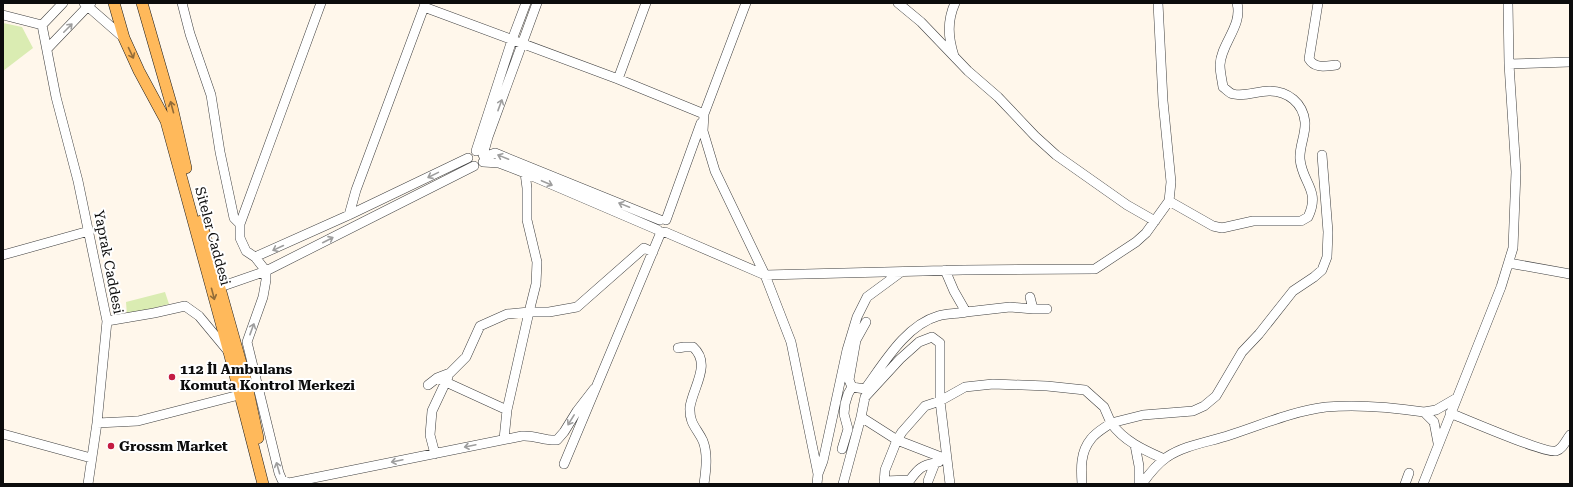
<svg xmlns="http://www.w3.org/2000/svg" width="1573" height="487" font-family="'Roboto Serif',serif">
<rect width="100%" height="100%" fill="#fff7eb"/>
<path fill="#daecb2" d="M3,23L22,27L33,48L3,71Z
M165,292L169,304L127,315L126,302Z"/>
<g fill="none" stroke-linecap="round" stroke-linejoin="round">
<g stroke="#3f3f3f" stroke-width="10">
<path id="minor" d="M84,3L124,38
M182,3L190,34L211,95L220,152L234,218L240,224
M425,3L424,7L618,79L704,114L746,3
M898,3L921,22L968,71L998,97L1035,136L1056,155L1127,205L1155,221
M1318,3L1309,59C1315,69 1326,66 1336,65
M3,15L42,25
M42,25L56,97L78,181L107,321L97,423L88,484
M42,25L63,3
M47,49L91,3
M954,56C948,37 947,21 955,3
M1509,64L1570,62
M618,79L646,3
M704,114L703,131L715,171L765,275L791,342L818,474L817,484
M476,151L512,40L526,3
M483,155L488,137L537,3
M484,157L495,153L660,220
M483,162L499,163L525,173L658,230
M474,166L266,271V280L263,297L247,342L279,473L282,480L289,483L522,436C536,435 544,441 557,440L564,432L577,411L594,389
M1169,201L1213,226L1222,228L1253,221H1301L1308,217C1321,190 1302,183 1300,159C1299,147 1306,134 1305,122C1303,103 1288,91 1269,91C1257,91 1245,97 1233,94C1229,93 1226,89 1223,87C1222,80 1220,72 1220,65C1221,43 1243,26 1237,3
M349,215L356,190L424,7
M666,220L701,123
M665,232L765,275L963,270L1095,269L1136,242L1146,233L1169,201L1171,182L1163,101L1158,3
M3,255L89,231
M255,257L349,215L468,158
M1509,263L1570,274
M220,287L266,271L255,257L246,251L240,238V224L321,3
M1033,309H1047
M966,312L1010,307L1033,309L1030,297
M107,321L154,313L185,306L199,316L228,351
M866,322L856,340L849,380L852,387L865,389C884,363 906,325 938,316C946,313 957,314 966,312L954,291L945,270
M678,348L684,347H693C712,364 693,387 690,407C689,424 697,428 703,441C708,454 706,470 704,484
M437,378L507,410L504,439
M428,385L437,378L450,373L466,357L480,326L507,314L529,312L536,284L537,262L527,220V188L525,173
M507,410L529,312H549L577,307L644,248L653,252
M1450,413C1465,419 1546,454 1556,451C1563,449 1566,440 1570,435
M861,417L865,397L900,359L919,342L932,337L940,343V401L950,484
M97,423L138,421L239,395
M3,434L91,458
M1438,443L1434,422L1424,412L1436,410L1455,399
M1135,445L1139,466V484
M842,449L848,429L844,414L845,404L848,394L852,387
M435,454L430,435L432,411L448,377
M1164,459C1144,450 1125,442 1111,423L1143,415L1193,411L1204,406L1216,396L1242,352L1259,334L1293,291L1314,277L1322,270L1327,257L1328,232L1322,155
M564,464L661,232
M818,474L823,461L847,350L857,317L867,297L901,272
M884,481L910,480C918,469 922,465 935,463
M928,481L935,463L939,462
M843,484L861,417L897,440L946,459
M884,484L885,470L897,440L902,432L925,406L940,401L965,387L993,384L1047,386L1085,390L1104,407L1111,423C1104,428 1095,433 1091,439C1080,452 1081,469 1082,484
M1142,484C1149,474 1157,464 1167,457C1185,445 1209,442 1230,435C1261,425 1293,411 1326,407C1359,404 1391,407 1424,412
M1405,484L1409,473
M1423,484L1501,287L1513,248L1516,172L1509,64L1508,3"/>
</g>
<g stroke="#1d1d1d" stroke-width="12">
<path id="major" d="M114,3L124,38L139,71L166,121L229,352L263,484
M142,3L172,107L186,168
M201,221L246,381L258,438"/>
</g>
<use href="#minor" stroke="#fff" stroke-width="9"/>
<use href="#major" stroke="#ffb95b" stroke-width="11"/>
</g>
<defs><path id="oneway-shaft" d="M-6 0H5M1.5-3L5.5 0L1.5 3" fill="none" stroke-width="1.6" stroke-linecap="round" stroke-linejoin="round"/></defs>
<g stroke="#9e9e9e">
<use href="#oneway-shaft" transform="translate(68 28) rotate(-45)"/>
<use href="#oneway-shaft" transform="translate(500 105) rotate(-70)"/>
<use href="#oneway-shaft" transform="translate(503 157) rotate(-158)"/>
<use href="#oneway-shaft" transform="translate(433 175) rotate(154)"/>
<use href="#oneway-shaft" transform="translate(547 183) rotate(23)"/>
<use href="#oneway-shaft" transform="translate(624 205) rotate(-158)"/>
<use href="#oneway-shaft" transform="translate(328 240) rotate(-27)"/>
<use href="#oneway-shaft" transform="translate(278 248) rotate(155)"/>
<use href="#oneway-shaft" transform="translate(252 329) rotate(-70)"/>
<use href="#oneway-shaft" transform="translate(571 420) rotate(122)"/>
<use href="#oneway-shaft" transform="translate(470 446) rotate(168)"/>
<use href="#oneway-shaft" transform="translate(397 461) rotate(168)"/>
<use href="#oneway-shaft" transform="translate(278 468) rotate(-106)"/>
</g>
<g stroke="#926b37">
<use href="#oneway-shaft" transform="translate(131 53) rotate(65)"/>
<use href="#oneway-shaft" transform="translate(172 107) rotate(-105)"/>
<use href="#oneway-shaft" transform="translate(213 294) rotate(75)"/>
</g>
<g fill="#c41b42" stroke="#fff" stroke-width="1.5">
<circle cx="172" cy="377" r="4"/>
<circle cx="111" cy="446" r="4"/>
</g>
<g text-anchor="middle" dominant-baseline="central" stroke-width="4" stroke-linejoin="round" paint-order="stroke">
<g font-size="14" fill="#0c0c0c" stroke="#fff">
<text transform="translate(213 236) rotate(75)">Siteler Caddesi</text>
<text transform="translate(109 262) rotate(79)">Yaprak Caddesi</text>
</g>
<g font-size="14" font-weight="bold" fill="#0c0c0c" stroke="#fff" text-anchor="start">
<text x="180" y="369">112 İl Ambulans<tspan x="180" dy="16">Komuta Kontrol Merkezi</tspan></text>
<text x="119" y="446">Grossm Market</text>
</g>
</g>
<rect width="1573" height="487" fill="none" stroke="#0c0c0c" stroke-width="8"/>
</svg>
